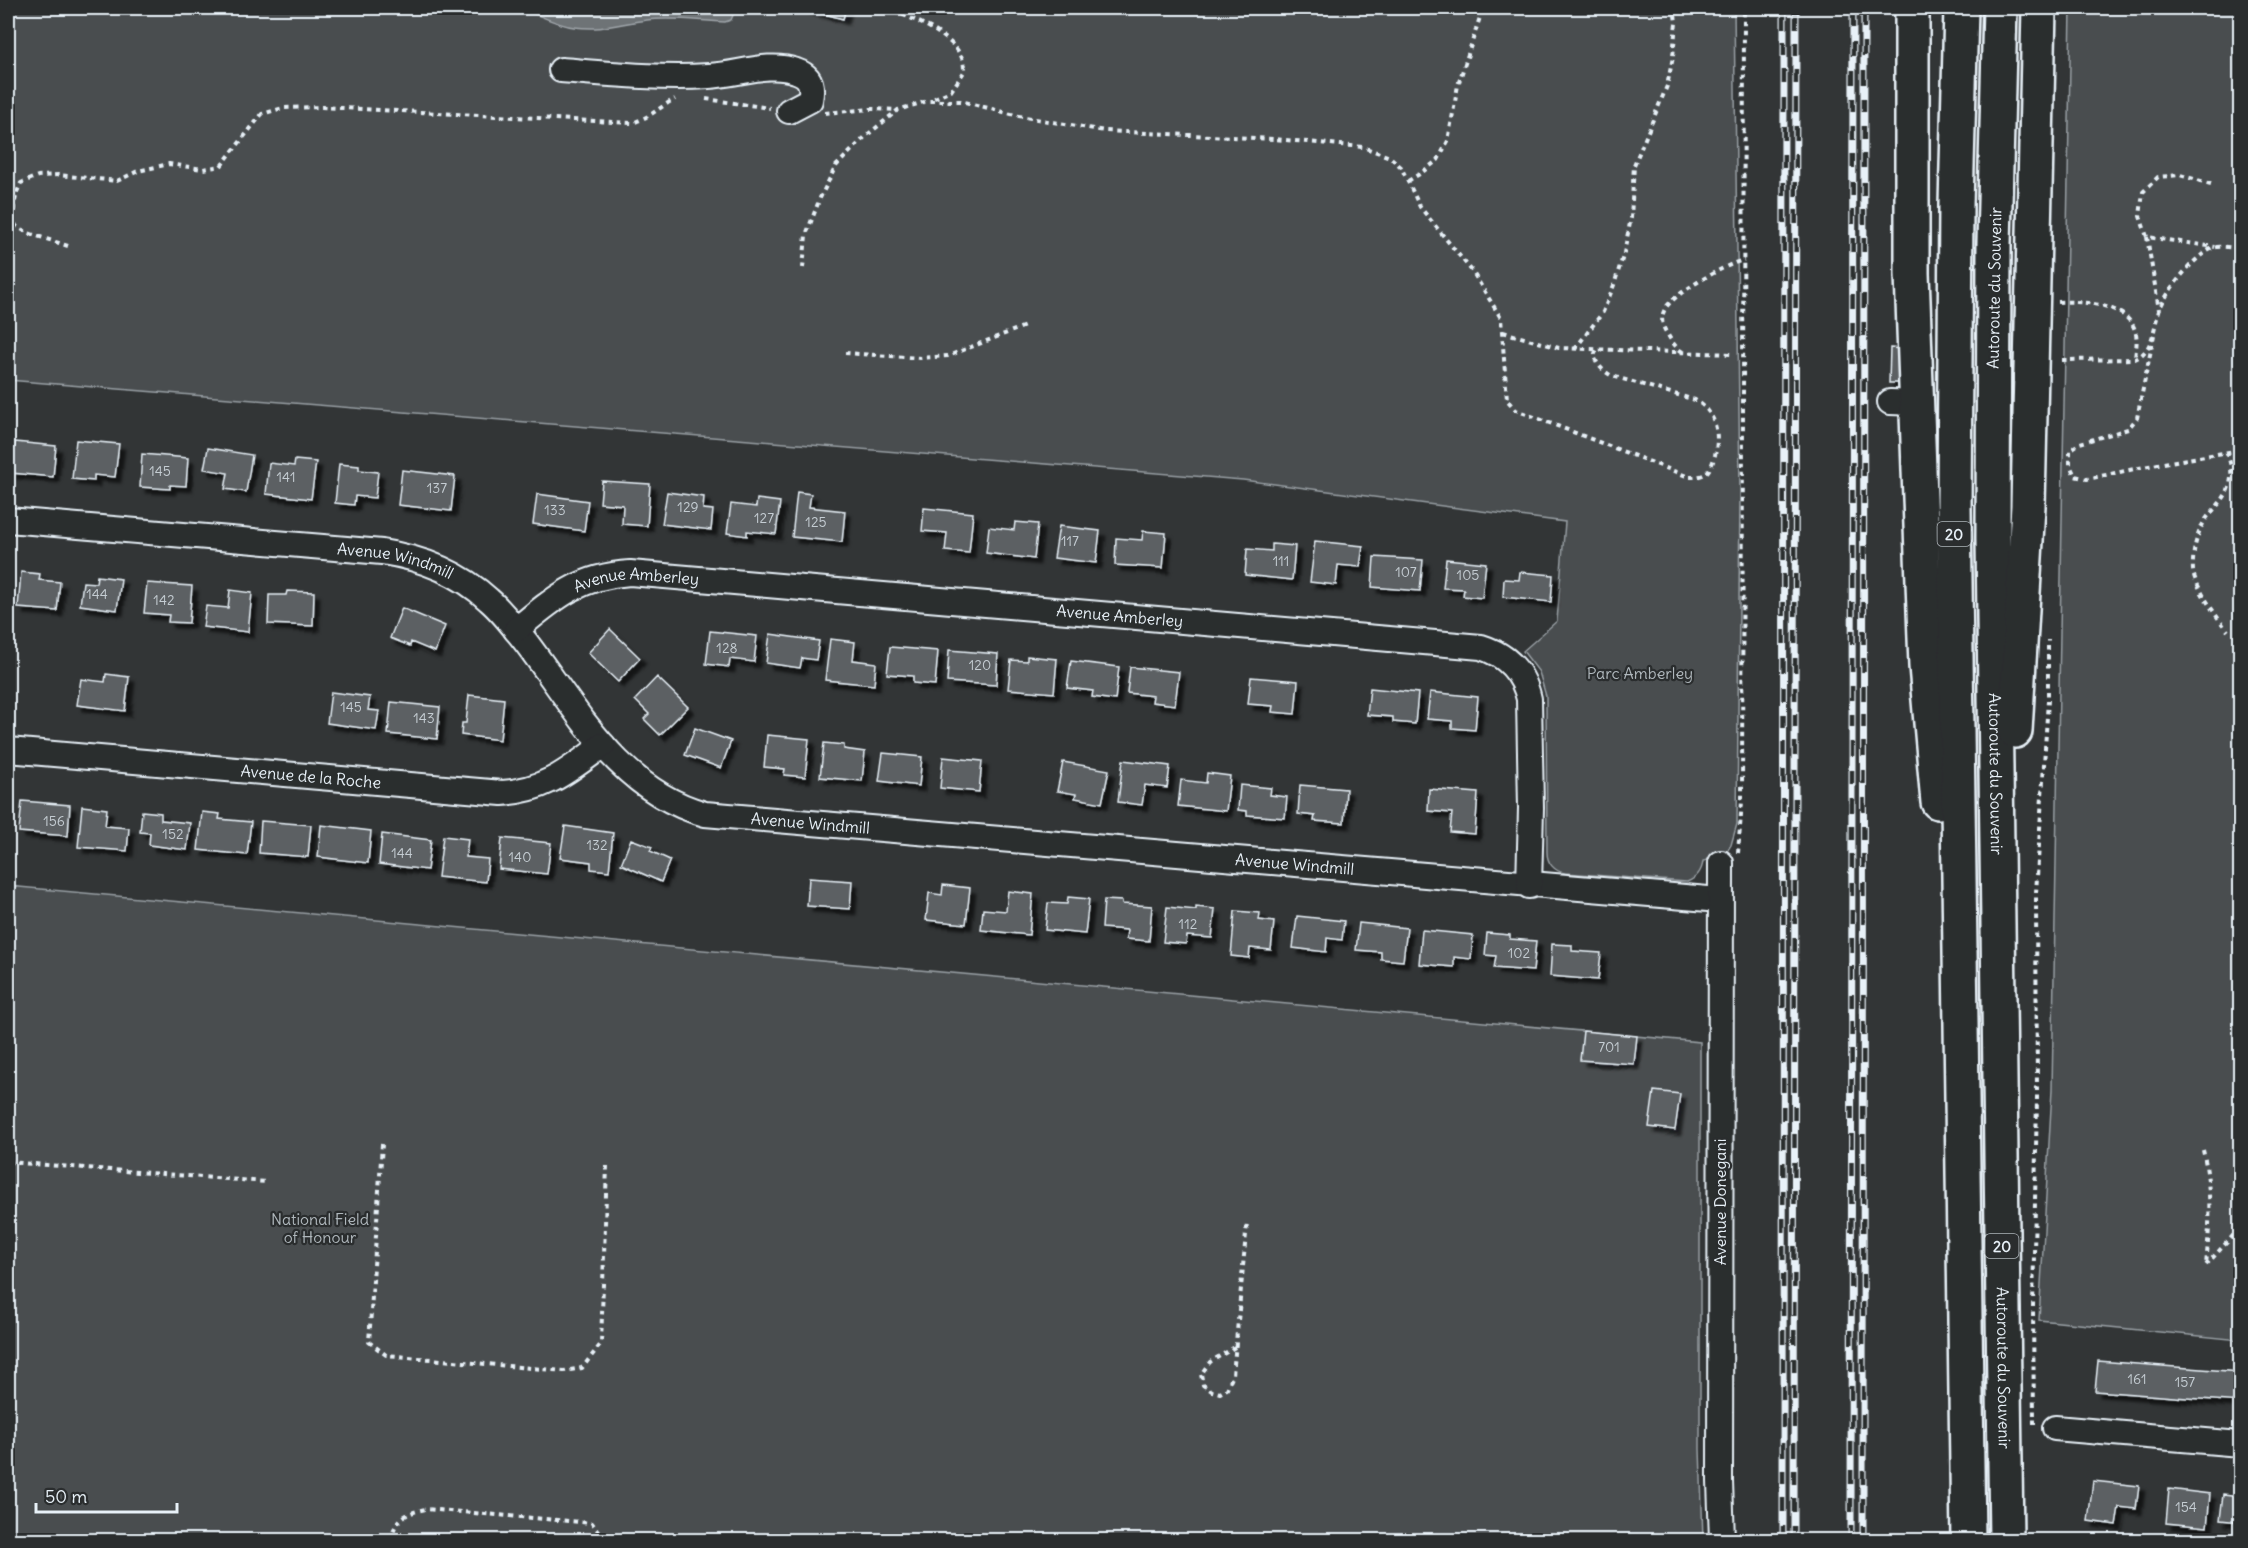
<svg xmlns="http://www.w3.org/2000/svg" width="2248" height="1548" font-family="Delius,sans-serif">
<defs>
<filter id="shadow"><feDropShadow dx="5.5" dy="5.5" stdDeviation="1.5" flood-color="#0009"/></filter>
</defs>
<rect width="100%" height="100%" fill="#323536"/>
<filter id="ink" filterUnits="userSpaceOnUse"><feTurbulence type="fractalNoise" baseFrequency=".0167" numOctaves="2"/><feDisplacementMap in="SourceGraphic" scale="12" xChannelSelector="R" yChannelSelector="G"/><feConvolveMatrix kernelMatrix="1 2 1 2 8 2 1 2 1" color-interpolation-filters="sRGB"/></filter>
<g filter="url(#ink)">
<path fill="#494d4f" stroke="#989fa4" stroke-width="1.5" d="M8,8H1734L1740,493L1737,824L1731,845L1724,856L1703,861C1702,871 1697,878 1687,882L1565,873C1554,871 1547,863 1547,852L1546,696L1539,672L1523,651L1557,621L1565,522L1243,480L8,380Z
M2071,8H2240V1340L2039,1320L2052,1090Z
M8,886L1700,1042V1449L1703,1540H8Z"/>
<path fill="#6e7376" stroke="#9fa5aa" stroke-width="1.5" d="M518,8H736L731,20L725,22C699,21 673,17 647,20C619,23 605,31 574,27C555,25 537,13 518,8Z"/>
<path fill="#5c6063" stroke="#e8f1f8" stroke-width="1.5" filter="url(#shadow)" d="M804,8H846L843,19Z
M1890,348L1903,349L1904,383H1889Z
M76,440L119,444L115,477L94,475V481L72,479Z
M15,442L56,446L53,477L11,473Z
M208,448L252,455L246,492L225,489L228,473L204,469Z
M142,454L188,458L186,486L170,485V489L140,487Z
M295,460L316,462L311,499L266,494L269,463L294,466Z
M339,464L359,466V470L378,472L375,498L355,496L354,505L335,503Z
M402,470L455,476L451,511L398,505Z
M602,481L650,484L647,526L622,524L623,505L600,503Z
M667,492L704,497L703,509L713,510L711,530L662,524Z
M797,492L811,494L809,507L845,511L842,542L792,537Z
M537,494L588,501L584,531L533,524Z
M757,499L780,502L776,534L747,531V536L727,533L731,504L756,507Z
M924,508L973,513L969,553L945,551L947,533L922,531Z
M1015,522L1038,524L1034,559L986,553L989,527L1014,530Z
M1059,526L1100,531L1096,563L1054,558Z
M1143,531L1166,533L1163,568L1115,565L1116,538L1142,540Z
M1315,541L1363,546L1360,567L1338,565L1336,585L1310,582Z
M1272,544L1295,546L1292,580L1245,575L1247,549L1272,551Z
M1374,557L1423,560L1420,591L1372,587Z
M1446,559L1486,563L1482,598L1463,596L1464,589L1443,588Z
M21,572L40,574L39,580L60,582L57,611L18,608Z
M1520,572L1553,575L1551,602L1503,597L1504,579L1519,580Z
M97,576L121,579L117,610L80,605L83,582L96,583Z
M147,583L192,586L189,623L168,622L169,615L144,613Z
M230,590L252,593L248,632L203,627L206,606L228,608Z
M287,591L314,592L313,626L268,624L269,595H286Z
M402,608L445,626L435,652L411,642L410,646L390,638Z
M610,629L640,658L618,682L588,653Z
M710,631L757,636L754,662L730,659L729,667L706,664Z
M770,634L819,641L816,660L802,658L800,668L766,663Z
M830,639L855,642L853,660L876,663L874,685L825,680Z
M890,647L938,651L935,685L913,683V676L887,674Z
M949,650L998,654L996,685L947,682Z
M1027,656L1057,659L1054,693L1008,689L1011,660L1027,661Z
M1071,661L1119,667L1115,700L1092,697L1093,691L1067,688Z
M1130,667L1179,672L1175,705L1152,702L1153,696L1127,693Z
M106,674L129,677L125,711L77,705L81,679L105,682Z
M657,677L688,707L660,735L644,719L649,714L635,700Z
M1251,677L1298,681L1295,714L1272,712L1273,706L1248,704Z
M1370,688L1418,693L1415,724L1393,722V717L1367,715Z
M331,692L370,697L368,710L379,711L376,730L327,723Z
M1430,692L1478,697L1475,730L1452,728V721L1427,719Z
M469,695L504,699L500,740L461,735L462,723H466Z
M391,702L440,707L437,739L388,734Z
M695,728L731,741L721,768L685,755Z
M767,735L809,739L805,777L784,775L785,769L764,767Z
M824,743L844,745V749L865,752L862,781L820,777Z
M883,753L922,757L919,786L879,781Z
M943,757L982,761L979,792L940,788Z
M1123,760L1170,766L1167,788L1145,785L1142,805L1118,802Z
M1063,762L1109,770L1102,803L1075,798L1076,794L1057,791Z
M1207,773L1230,776L1226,811L1178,806L1181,780L1206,783Z
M1240,785L1271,788L1270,795L1287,797L1285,818L1247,815V811L1238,810Z
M1300,785L1346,789L1344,823L1314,821L1315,816L1298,814Z
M1429,789L1478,793L1475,834L1450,832L1452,813L1428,811Z
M22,801L70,805L68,836L19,832Z
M82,806L107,809L105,826L129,828L127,851L78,847Z
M142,811L161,813V820L190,823L187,850L149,845L150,833L140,832Z
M202,812L220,814L219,819L251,822L247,855L198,850Z
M261,821L311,825L308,857L259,853Z
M321,825L371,831L368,863L318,857Z
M565,826L613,833L609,871L591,869V862L560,858Z
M382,834L431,840L427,870L379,864Z
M443,836L468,839L466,857L488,859L486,882L438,877Z
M502,838L551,843L547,874L499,869Z
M631,839L652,847L650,851L670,860L661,882L621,864Z
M809,878L852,881L850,909L807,906Z
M943,885L970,888L966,924L926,920L929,893L942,895Z
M1008,891L1033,894L1029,935L981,930L983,909L1006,911Z
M1068,897L1089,899L1085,934L1045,930L1048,903L1067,904Z
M1104,900L1122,901V904L1152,906L1149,941L1126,939L1127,930L1102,928Z
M1167,907L1196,910V907L1215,909L1212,938L1187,936L1186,944L1163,942Z
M1235,911L1260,913L1259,920L1274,922L1271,950L1250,948L1249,958L1231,956Z
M1297,916L1344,921L1342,940L1327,938L1326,952L1293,948Z
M1359,923L1407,928L1403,961L1381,959V952L1356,950Z
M1422,930L1473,935L1471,959L1454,957V967L1419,964Z
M1487,933L1510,935V939L1536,941L1533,971L1494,968L1496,956L1485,955Z
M1552,944L1572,945V951L1601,953L1598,980L1550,976Z
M1583,1031L1637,1036L1634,1064L1580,1060Z
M1654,1091L1680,1094L1675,1130L1649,1127Z
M2098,1361L2240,1372V1402L2095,1391Z
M2093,1481L2139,1486L2136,1509L2119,1507L2116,1525L2088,1521Z
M2169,1489L2210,1494L2207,1527L2166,1523Z
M2223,1494L2240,1496V1522L2220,1520Z"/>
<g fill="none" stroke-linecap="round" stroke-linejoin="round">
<g stroke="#e8f1f8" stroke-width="28">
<g id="minor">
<path d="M561,70C610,74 660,79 709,76C737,75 769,61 796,71C811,76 813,86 810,100L789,111"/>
<path d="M1890,402L1917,403"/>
<path id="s1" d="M8,520L382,552C422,558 459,572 489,600C503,612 514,627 525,641C576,708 619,791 705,814L1720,900"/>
<path id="s2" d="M516,630C553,599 579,576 630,573L1481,647C1507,655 1523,672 1529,699L1531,808L1529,886"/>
<path id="s3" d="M8,750L502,793C546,790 568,771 603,745"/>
<path d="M1721,863L1720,1481L1722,1540"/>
<path d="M2055,1428L2240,1444"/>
</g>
</g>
<g stroke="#e8f1f8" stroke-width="38">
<g id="highway">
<path d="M1912,8V273L1926,666L1938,802"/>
<path d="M1961,8L1956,205L1954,509L1968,1540"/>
<path id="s4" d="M2000,8L1994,243L1993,538L2006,1540"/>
<path d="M2015,731L2028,506L2039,8"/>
</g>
</g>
<path stroke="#e8f1f8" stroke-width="4" stroke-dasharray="4.5 4.5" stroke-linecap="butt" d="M886,8C909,17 952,34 962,58C964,62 964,68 964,72L951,91L930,100
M706,99L770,108
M825,113L871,109L898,110
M1408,181L1421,173L1438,160L1448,141L1458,85L1483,8
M2211,184L2180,175L2158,177L2143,192L2140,216L2147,237L2215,247
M2147,237L2159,310
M68,246L28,233L16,226L14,221V206L17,192L21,183L38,176L58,175L117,181L138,171L169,164L203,169L221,166L262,114L283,108L322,107L632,123C651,117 658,108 675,99
M803,268L806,235L820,198L836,166L866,136L898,110L927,101H961L1019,116L1105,131L1274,139L1363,147L1390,157L1401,167L1420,207L1472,271L1501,318L1507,400L1516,410L1689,477C1694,477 1698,477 1703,475C1710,472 1713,462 1715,455C1720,433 1716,412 1695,400L1612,376C1603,371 1598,366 1594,356L1597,349
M2058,302C2081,301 2125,303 2135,330C2138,339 2136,349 2135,358
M1503,332L1559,348L1733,354
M2154,335L2137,418L2128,429L2080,443L2070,450V465L2075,476L2087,479L2158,464L2240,450
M1575,349L1603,312L1614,285L1624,253L1631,218L1634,165L1667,86L1673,57L1676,22L1674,8
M1683,352C1676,348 1672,342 1668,335C1662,327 1660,318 1665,309C1674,293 1726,264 1744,260
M845,353L920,358L948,356L1025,326
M2062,360L2135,359C2154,350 2153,329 2159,311C2165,293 2198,250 2217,247C2224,246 2233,248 2240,248
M2226,452C2234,467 2233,486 2222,500C2217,507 2209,514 2204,522C2196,536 2192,554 2193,571C2194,584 2219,621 2228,631
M1738,853L1742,801L1744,8
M382,1144L369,1342L386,1355L564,1371L582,1368L601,1344L607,1165
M2203,1150C2212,1191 2210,1223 2206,1265
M8,1162L266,1182
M2206,1265L2240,1228
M1235,1347L1210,1362L1201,1374L1203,1385L1212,1391L1220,1393L1227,1389L1233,1375L1247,1223
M2034,1424L2033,1307L2037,1097L2036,893L2048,700V640
M391,1540C395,1518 406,1513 426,1509L592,1523L602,1536V1540"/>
<use href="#minor" stroke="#2a2d2e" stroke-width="24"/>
<use href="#highway" stroke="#2a2d2e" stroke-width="33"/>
<g stroke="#e8f1f8" stroke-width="7">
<path id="rail" d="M1783,1540L1784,8
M1794,1540L1796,8
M1851,1540L1853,8
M1863,1540L1864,8"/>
</g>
<use href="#rail" stroke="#2a2d2e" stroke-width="4.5" stroke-dasharray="14" stroke-linecap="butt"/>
</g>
</g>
<g text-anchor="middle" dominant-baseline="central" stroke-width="4.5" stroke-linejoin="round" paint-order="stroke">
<g font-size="14" fill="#c5cdd3">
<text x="160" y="471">145</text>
<text x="286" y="477">141</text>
<text x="437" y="488">137</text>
<text x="688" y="507">129</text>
<text x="555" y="510">133</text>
<text x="764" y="518">127</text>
<text x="816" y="522">125</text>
<text x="1070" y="541">117</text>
<text x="1281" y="561">111</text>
<text x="1406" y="572">107</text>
<text x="1468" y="575">105</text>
<text x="97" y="594">144</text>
<text x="164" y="600">142</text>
<text x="727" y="648">128</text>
<text x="980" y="665">120</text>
<text x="351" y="707">145</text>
<text x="424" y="718">143</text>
<text x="54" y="821">156</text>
<text x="173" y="834">152</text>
<text x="597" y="845">132</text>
<text x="402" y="853">144</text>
<text x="520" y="857">140</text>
<text x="1188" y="924">112</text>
<text x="1519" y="953">102</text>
<text x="1609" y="1047">701</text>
<text x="2137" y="1379">161</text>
<text x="2185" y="1382">157</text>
<text x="2186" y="1507">154</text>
</g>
<g fill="#2a2d2e" stroke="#afb6bb" stroke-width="1.5">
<rect x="1937.5" y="522" width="33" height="24" rx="4.5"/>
<rect x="1985.5" y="1234" width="33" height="24" rx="4.5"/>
</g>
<g font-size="15" font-weight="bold" fill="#e8f1f8">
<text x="1954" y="534">20</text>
<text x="2002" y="1246">20</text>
</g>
<g font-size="16" fill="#e8f1f8" stroke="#2a2d2e">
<text transform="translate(1994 288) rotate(-89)">Autoroute du Souvenir</text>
<text stroke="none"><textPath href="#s1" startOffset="390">Avenue Windmill</textPath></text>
<text stroke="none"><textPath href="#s2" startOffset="136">Avenue Amberley</textPath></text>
<text stroke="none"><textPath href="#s2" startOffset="622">Avenue Amberley</textPath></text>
<text stroke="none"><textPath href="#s4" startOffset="766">Autoroute du Souvenir</textPath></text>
<text stroke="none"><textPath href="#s3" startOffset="304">Avenue de la Roche</textPath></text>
<text stroke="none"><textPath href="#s1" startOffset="910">Avenue Windmill</textPath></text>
<text stroke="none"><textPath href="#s1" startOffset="1396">Avenue Windmill</textPath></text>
<text transform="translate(1720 1202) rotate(-90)">Avenue Donegani</text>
<text stroke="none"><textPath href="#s4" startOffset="1360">Autoroute du Souvenir</textPath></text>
</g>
<g font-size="16" fill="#b0b8bd" stroke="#2a2d2e">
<text x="1640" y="673">Parc Amberley</text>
<text x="320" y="1219">National Field<tspan x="320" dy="18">of Honour</tspan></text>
</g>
</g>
<rect width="2248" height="1548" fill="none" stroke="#2a2d2e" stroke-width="30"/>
<rect x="15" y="15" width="2218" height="1518" fill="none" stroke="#e8f1f8" stroke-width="2" filter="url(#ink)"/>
<path d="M36 1503v9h141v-9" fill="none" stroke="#e8f1f8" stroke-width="3"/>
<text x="45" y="1503" font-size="18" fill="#e8f1f8" stroke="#2a2d2e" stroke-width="4.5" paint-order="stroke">50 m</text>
</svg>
